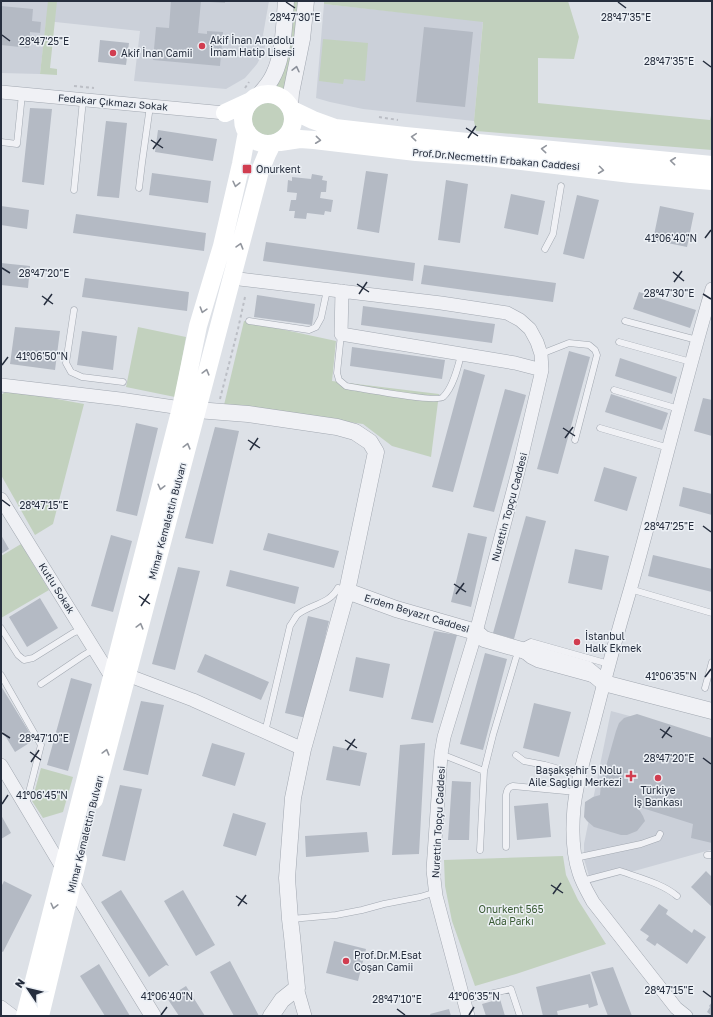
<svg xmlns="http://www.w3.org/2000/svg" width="713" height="1017" font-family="'Golos Text',sans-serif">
<rect width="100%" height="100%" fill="#dde1e7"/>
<path fill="#cbd0d9" d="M1,1H269L263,35L266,42L264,51L257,64L245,78L226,89L134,81L140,31L46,21L40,74L1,73Z
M324,4L483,21L474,121L363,109L330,102L316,98Z
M611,711L712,738V851L710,850L591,883L584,859V844Z"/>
<path fill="#c2d1be" d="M48,1H57L50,68L57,69V75L40,74Z
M291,1H299L297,26L284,91L273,87Z
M324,1H568L579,37L574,59L538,58V103L710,120L712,111V150L476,131L474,121L483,22L324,4Z
M323,39L368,43L365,81L344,79L343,84L319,81Z
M252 119a16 16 0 1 1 32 0a16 16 0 1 1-32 0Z
M244,321L336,341L332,381L439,394L431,457L392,446L363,424L224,405Z
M138,327L186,337L175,397L126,387Z
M8,390L84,404L53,524L35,535L1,475V395Z
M21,544L49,590L1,618V556Z
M41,768L73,777L63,812L43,818L32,801Z
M563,856L566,875L578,900L606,944L516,974L475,986L452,921L445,886L444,860Z"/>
<path fill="#b4bac4" d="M171,1H201L198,33L207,34V31L223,32L220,66L153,60L156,27L169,28Z
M210,1H225V3L210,2Z
M1,6L33,9L32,21L41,22L40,33L30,32L29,48L1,45Z
M424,27L473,32L465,107L416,102Z
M100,40L129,43L126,65L98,62Z
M30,108L52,109L44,185L22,182Z
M106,121L127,123L119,198L97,196Z
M158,130L217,139L213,161L155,152Z
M366,171L388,174L379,233L357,229Z
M152,173L211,181L208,203L149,195Z
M312,174L323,176L322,180L327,181L326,192H321L320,198L333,200L331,212L325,211L324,215L307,213L306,219L294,218L295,211H289L291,200H296L297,193L287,192L288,180L292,181V177L311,179Z
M446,180L468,184L460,243L438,240Z
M511,194L545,201L538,235L504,228Z
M577,195L599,200L584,259L563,254Z
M1,206L29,210L27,229L1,225Z
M660,206L694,213L687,247L653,240Z
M76,214L206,233L204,251L73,233Z
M266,242L415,263L413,281L263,261Z
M1,263L30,266L28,288L1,285Z
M424,265L556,283L553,302L421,284Z
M85,278L189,292L187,311L82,297Z
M639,292L696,310L690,328L633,309Z
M257,295L315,304L312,325L254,317Z
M363,306L495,324L492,343L361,325Z
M15,327L60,331L55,370L10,364Z
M82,331L117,336L113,370L77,365Z
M352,347L445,360L442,379L350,366Z
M569,351L590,357L558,474L537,469Z
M620,358L677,377L672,394L615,376Z
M464,369L485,375L453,492L432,487Z
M505,389L526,395L494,512L473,507Z
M611,394L668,413L662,430L605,412Z
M703,398L712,400V436L694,431Z
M136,423L158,428L137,516L116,511Z
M215,427L239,431L213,544L185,538Z
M604,467L637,477L627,511L594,501Z
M683,487L712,494V515L679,506Z
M526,516L546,521L514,639L493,633Z
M268,533L339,551L334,568L263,550Z
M468,533L487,537L471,607L451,602Z
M1,535L9,549L1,554Z
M111,535L132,541L113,612L91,606Z
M575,549L609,556L602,590L568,583Z
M653,555L712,569V592L648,576Z
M178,567L200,571L175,670L152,664Z
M230,570L299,587L295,604L226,586Z
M40,598L58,628L27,647L9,617Z
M308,616L329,621L306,718L285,713Z
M434,631L457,635L433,723L411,719Z
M485,653L507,659L483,750L460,744Z
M205,654L269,682L261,700L197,672Z
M356,657L390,664L383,698L349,691Z
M71,678L92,684L68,771L47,765Z
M1,686L34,740L15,752L1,729Z
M141,701L164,705L148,775L123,770Z
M534,703L571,712L559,757L523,748Z
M637,714L712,738V843L691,838L693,824L633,805L640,811L643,816L645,821L637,831L627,835H621L594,827L587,821L584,817L585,802L593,797L600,795L601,784L616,731L619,723L624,718Z
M212,743L245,753L235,786L202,776Z
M425,743L419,854L392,855L400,745Z
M333,746L367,753L360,786L326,780Z
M452,781L471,782L469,840H448Z
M120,785L142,789L125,861L102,856Z
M548,803L551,837L517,840L514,806Z
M233,813L266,823L256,856L223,846Z
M1,815L11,833L1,839Z
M367,832L369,852L306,857L305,836Z
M706,871L712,877V907L691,887Z
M4,881L32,895L3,952L1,951V887Z
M121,890L169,966L166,965L149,977L101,902Z
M183,890L215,945L196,956L164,901Z
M659,904L668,910L666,914L692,933L694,929L706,937L687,964L657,943L655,946L646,940L649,936L640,930Z
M334,941L366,949L358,981L326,973Z
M230,961L259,1016H234L210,972Z
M99,964L130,1016H105L80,976Z
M613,967L632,1016H608L591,972Z
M590,974L598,1005L589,1008L588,1004L557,1011L558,1016H543L536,987Z
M186,986L205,1016H179L167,998Z
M500,999L505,1016H486L482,1004Z
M712,1002V1016L707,1012L710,1007L709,1006Z
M449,1009L451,1016H431L430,1014Z"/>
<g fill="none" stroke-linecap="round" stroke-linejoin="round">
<g stroke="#a2a8b1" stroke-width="7">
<path id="service" d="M1,142L17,144L22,94
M139,188L142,163L150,106
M74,190L83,100
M545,249L553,234L561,186
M74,310L66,363L71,372L82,377L123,382
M249,321L309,330L316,327L321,318L327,290
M625,321L697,340
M341,334L337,373L339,380L346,386C359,388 437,403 443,397C453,388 458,367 461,355
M619,342L691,362
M541,354L569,343L589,345L595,350L597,355L575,440
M614,390L679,409
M600,428L669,448
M630,589L712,613
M1,628L18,655L24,660L33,658L73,633L82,629
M521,647L531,642L609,664
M524,656L529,660L537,664L592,679
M1,675L41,745L26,804
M41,684L84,655L94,649
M705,688L712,662
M265,732L290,626C292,623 295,618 297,615C310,604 329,605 338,588
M441,754L484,771
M516,755L524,761L545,765L580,775
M506,847V795C507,790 508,787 513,786L576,792
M480,850L484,771L493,735L516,658
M707,855H712
M575,858L641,844L658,838L660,834
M582,881L620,871L623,872C640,878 663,884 677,896
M291,919L336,915L362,910L384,904L420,897L436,892
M463,1000L511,989L520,1016"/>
</g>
<g stroke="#a2a8b1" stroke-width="14">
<path id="minor" d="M1,92L225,113
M231,278L441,303L507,313L520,320L530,329L537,342L541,354L542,370L518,472L476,632L444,737L441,754L433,870L436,896L468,1016
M342,291L341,334L515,363L542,370
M1,385L120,399L181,408
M1,499L112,678
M127,675L193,700L303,749
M1,765L63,869
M297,988L305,1016
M1,1007L13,1016
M686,1016L676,1008L593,902C588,893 582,883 579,873C572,852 572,829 574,807C577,780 585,755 592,729C604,682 617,634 631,587C659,488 683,388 712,289"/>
</g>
<g stroke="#a2a8b1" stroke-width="17">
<path id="tertiary" d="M257,97C264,90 270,83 274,74C284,53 284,24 286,1
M290,107L291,93L302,39L306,1
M184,409L248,414L337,427L355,432L370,442L376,452L347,591L303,749L293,798L287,878L290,919L292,936L297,988L282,1000L271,1016
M347,591L396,609L476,632L484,639L587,669L604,683L712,711
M72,884L153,1016"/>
</g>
<path stroke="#bbbec5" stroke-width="2" stroke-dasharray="3 3" stroke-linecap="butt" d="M74,86L94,88
M245,88L249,82
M379,117L398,120
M220,399L238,329L245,297"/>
<use href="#service" stroke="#f0f1f5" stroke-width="6"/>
<use href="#minor" stroke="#f0f1f5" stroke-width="13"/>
<use href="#tertiary" stroke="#f0f1f5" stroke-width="16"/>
<path stroke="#fff" stroke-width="18" d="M243 119a25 25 0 1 1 50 0a25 25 0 1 1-50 0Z
M292,110L313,120L335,128L405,136L712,165
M225,113L251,101
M280,142L300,139L314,140L416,152L487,157L631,174L712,181
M94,800L260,171L267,154L272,144
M25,1016L181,408L198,326L222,246L241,164L247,132
M40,1016L78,859"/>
</g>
<defs><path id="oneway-chevron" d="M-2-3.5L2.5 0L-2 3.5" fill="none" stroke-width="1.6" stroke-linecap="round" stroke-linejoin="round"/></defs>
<use stroke="#8b909a" href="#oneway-chevron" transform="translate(296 69) rotate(-77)"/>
<g stroke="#92969e">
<use href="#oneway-chevron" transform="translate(414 137) rotate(-175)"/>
<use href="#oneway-chevron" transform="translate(318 140) rotate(6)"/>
<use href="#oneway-chevron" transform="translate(544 149) rotate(-175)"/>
<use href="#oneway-chevron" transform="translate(673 161) rotate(-174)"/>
<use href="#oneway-chevron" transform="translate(601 170) rotate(7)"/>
<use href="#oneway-chevron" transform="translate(236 184) rotate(103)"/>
<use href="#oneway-chevron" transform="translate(240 246) rotate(-74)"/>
<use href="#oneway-chevron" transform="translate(203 310) rotate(107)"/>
<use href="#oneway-chevron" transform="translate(206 372) rotate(-75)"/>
<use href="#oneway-chevron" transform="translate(187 446) rotate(-75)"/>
<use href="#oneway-chevron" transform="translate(161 487) rotate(104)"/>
<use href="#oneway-chevron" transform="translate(140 626) rotate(-75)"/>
<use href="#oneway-chevron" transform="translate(106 752) rotate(-75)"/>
<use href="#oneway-chevron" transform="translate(54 906) rotate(104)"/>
</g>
<path fill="none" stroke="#262e3e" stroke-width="1.5" d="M286,2L295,8M618,2L626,8M2,35L10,41M703,61L711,67M466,128L478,136M468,138L476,126M151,140L163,148M153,149L161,138M705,238L711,230M2,268L10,273M673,272L684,281M674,282L682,271M357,284L369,292M359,294L367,282M703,294L711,299M42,296L53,304M44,305L52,294M2,365L8,357M563,428L575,436M565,438L573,427M248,440L260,448M250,450L258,438M2,500L10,506M703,526L711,532M454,584L466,592M456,594L464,583M139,596L150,604M141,606L149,594M705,677L711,669M660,729L672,737M2,733L10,738M662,738L670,727M345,740L357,748M347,750L355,739M30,752L41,760M703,758L711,764M31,762L39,750M2,804L8,795M551,885L563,893M553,894L561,883M236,896L247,904M238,906L246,895M703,991L711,997M397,1009L405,1015M161,1015L167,1007M469,1015L474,1007"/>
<g fill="#d13d50" stroke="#ecf0f5" stroke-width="1.5">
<circle cx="202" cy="46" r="4"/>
<circle cx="113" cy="53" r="4"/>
<rect x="242" y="164" width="10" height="10" rx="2"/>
<circle cx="577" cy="642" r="4"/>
<path d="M629 770h4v4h4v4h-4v4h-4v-4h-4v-4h4z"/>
<circle cx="658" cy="778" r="4"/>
<circle cx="346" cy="961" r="4"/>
</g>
<g text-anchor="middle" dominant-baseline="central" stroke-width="3" stroke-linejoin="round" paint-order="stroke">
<g font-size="10" fill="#262e3e" stroke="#ecf0f5" text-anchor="start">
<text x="210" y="40">Akif İnan Anadolu<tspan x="210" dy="12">İmam Hatip Lisesi</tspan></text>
<text x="121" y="53">Akif İnan Camii</text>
<text x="256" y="169">Onurkent</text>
<text x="585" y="636">İstanbul<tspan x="585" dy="12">Halk Ekmek</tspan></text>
<text x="622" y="770" text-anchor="end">Başakşehir 5 Nolu<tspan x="622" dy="12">Aile Sağlığı Merkezi</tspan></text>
<text x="658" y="790" text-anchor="middle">Türkiye<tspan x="658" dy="12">İş Bankası</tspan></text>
<text x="354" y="955">Prof.Dr.M.Esat<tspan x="354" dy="12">Coşan Camii</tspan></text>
</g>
<g font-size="10" fill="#262e3e" stroke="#ecf0f5">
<text transform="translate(113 102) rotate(5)">Fedakar Çıkmazı Sokak</text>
<text transform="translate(496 159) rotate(5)">Prof.Dr.Necmettin Erbakan Caddesi</text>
<text transform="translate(509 507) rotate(-75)">Nurettin Topçu Caddesi</text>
<text transform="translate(167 521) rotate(-75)">Mimar Kemalettin Bulvarı</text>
<text transform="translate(57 588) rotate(58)">Kutlu Sokak</text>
<text transform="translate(417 613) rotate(17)">Erdem Beyazıt Caddesi</text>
<text transform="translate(438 822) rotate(-87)">Nurettin Topçu Caddesi</text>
<text transform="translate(85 834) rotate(-76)">Mimar Kemalettin Bulvarı</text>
</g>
<g font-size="10" fill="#395a33" stroke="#ecf0f5">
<text x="511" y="909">Onurkent 565<tspan x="511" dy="12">Ada Parkı</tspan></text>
</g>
</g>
<g font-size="10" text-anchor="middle" fill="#262e3e" stroke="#ecf0f5" stroke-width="3" stroke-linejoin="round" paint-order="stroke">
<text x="295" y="21">28°47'30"E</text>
<text x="626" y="21">28°47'35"E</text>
<text x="44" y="45">28°47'25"E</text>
<text x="669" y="65">28°47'35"E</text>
<text x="671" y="242">41°06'40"N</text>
<text x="44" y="277">28°47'20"E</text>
<text x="669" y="297">28°47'30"E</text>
<text x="42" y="360">41°06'50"N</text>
<text x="44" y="509">28°47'15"E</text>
<text x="669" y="530">28°47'25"E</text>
<text x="671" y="680">41°06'35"N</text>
<text x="44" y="742">28°47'10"E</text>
<text x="669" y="762">28°47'20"E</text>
<text x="42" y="799">41°06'45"N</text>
<text x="669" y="994">28°47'15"E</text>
<text x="167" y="1000">41°06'40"N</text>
<text x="474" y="1000">41°06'35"N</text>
<text x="397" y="1003">28°47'10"E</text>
</g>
<rect width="713" height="1017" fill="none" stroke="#262e3e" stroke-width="4"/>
<g transform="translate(28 989) rotate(305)" stroke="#ecf0f5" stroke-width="3" paint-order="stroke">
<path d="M0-3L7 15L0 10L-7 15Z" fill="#262e3e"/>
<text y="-6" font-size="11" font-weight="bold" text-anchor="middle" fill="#262e3e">N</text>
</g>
</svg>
